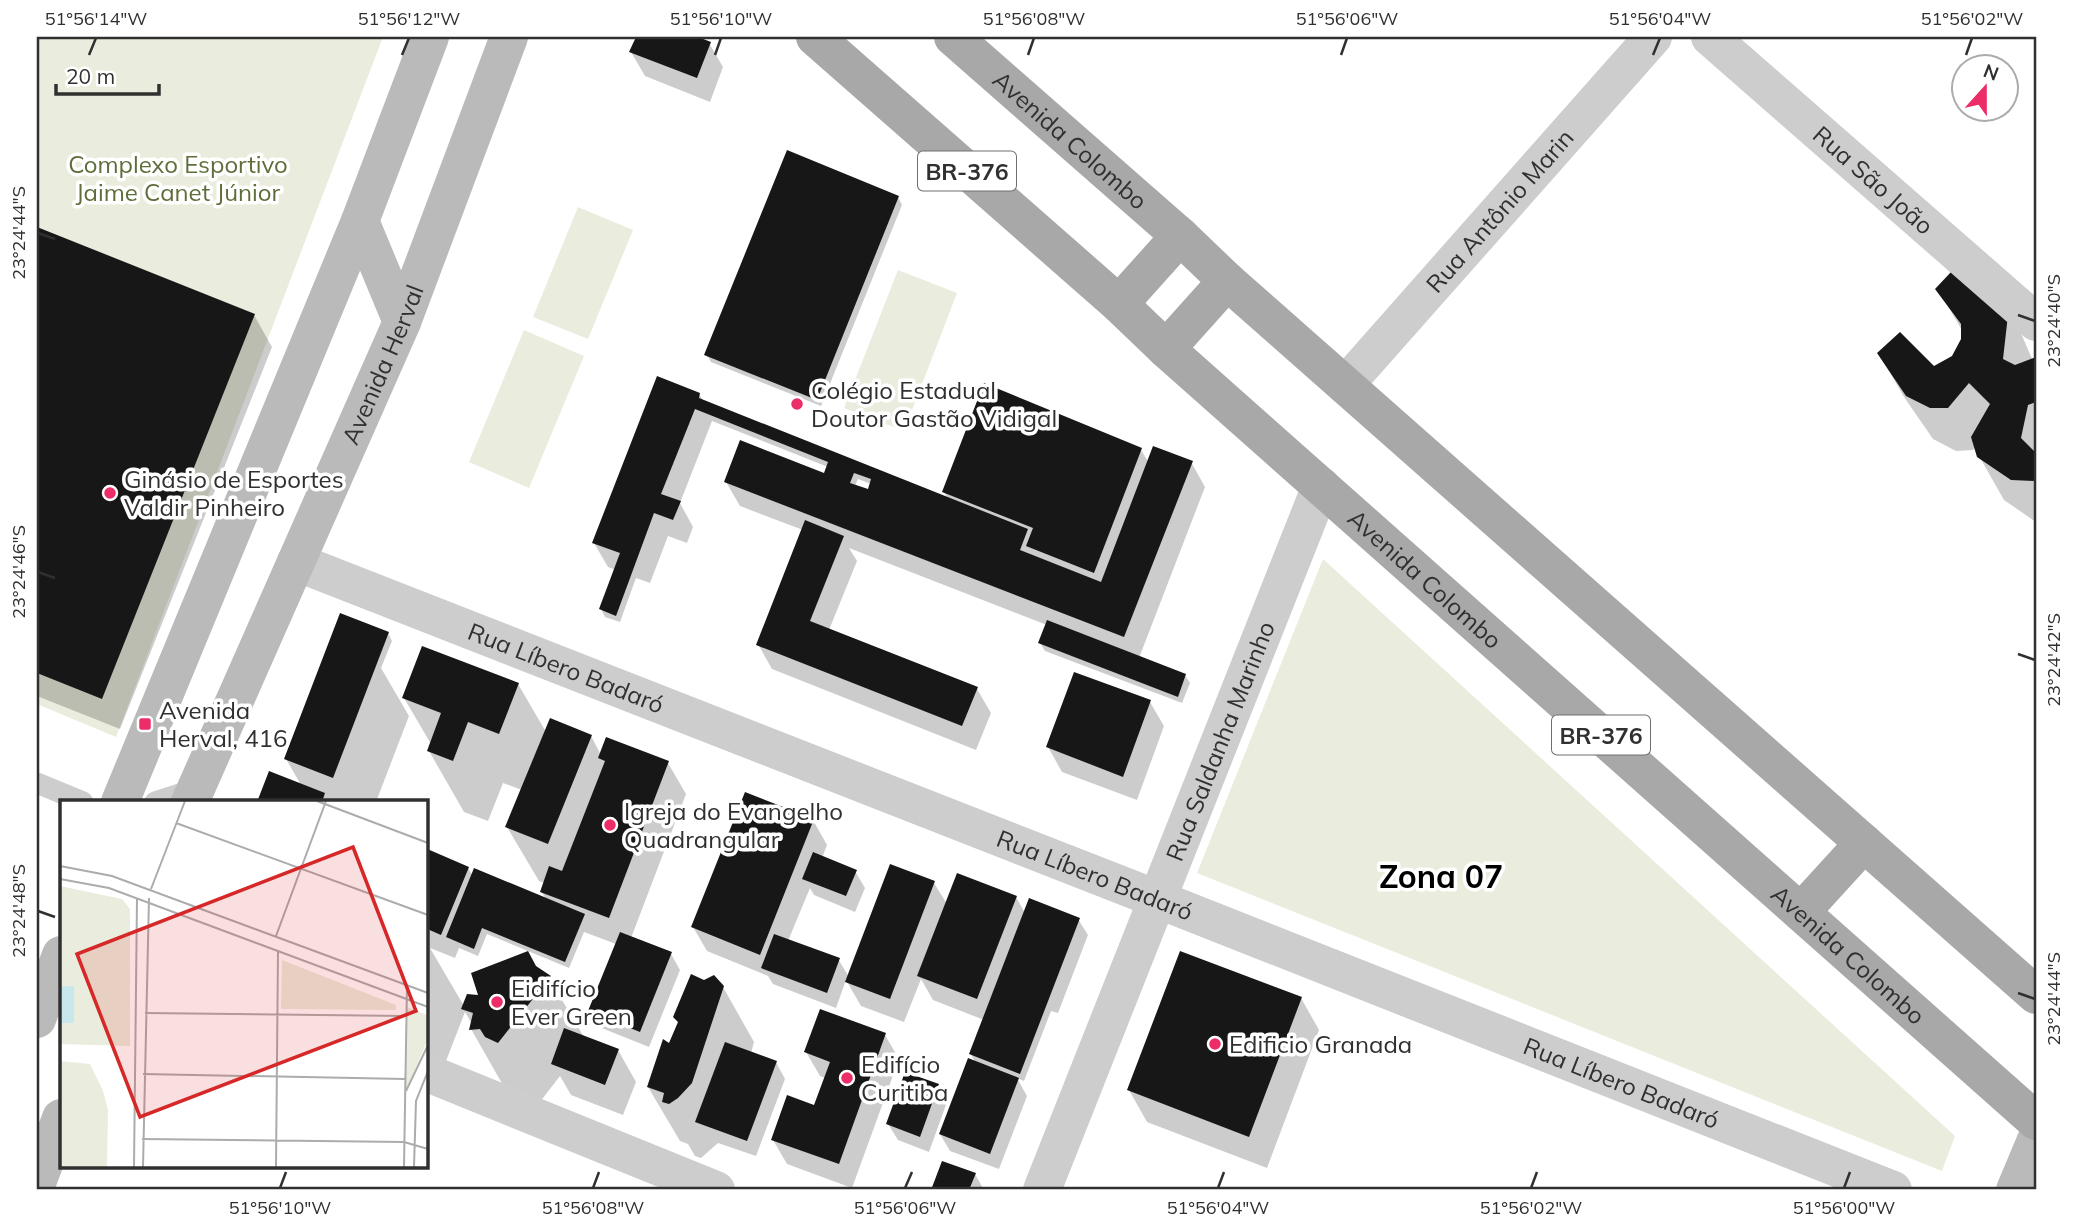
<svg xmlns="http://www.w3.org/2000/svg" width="2073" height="1227" font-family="Mulish,sans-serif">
<rect width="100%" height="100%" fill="#fff"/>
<path fill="#eaeddd" d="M37,37H383L116,737L37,704Z
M578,207L633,230L588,339L533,317Z
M898,270L957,293L904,431L844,408Z
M524,330L584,356L529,488L469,462Z
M1323,559L1955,1136L1942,1171L1197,873Z"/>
<path fill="#0003" fill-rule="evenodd" d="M638,37H693L709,43L723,67L710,102L645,76L631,52Z
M898,197L902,205L821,406L711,362L706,354Z
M37,229L254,315L272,347L120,729L37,696Z
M1952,274L2020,331L2033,361L2036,360V522L2004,500L1979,456L1976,447L1973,450L1956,451L1933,439L1904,397L1879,354L1934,368L1953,357L1963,339V332L1938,289Z
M699,394L704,402L948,499L944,492L1141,450L1149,463L1191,462L1205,487L1139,658L1185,675L1190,683L1182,703L1045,651L1040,643L1047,625L849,548L857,561L829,630L977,689L991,713L976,750L772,669L758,644L803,530L740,506L726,482L825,475L828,467L712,421L680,503L693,527L687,543L668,536L650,583L636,578L620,622L605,617L601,609L616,570L608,567L594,543ZM858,479L871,484L869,492L855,486Z
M388,633L392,641L381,668L409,716L376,802H259L301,785L286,759Z
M518,684L546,732L591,736L601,755L668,763L686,794L631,938L671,954L680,970L649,1047L599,1027L590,1011L616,944L584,932L569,968L487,934L478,956L459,948L455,958L430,948L464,1006L535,967L549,978L584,1037L618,1050L636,1082L623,1115L571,1095L560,1076L536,1107L508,1094L471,1029L472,1024L465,1012L446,1061L425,1053V850L468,868L473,876L546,900L542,892L545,883L539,881L507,827L522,790L503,783L488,821L464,812L429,751L431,744L404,698Z
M1150,702L1164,726L1137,800L1062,772L1048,747Z
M813,820L827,845L822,858L855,871L865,888L855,912L814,895L810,888L788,941L838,959L849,977L934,883L947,904L1016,897L1025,913L1078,919L1088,935L1058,1013L1051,1011L1024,1081L1017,1078L1027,1096L999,1169L950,1151L940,1134L976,1064L971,1054L984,1020L933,1000L921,979L904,1022L861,1006L846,980L836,1008L773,984L768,976L707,951L693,927Z
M723,987L754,1042L751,1053L776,1062L785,1079L756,1156L718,1143L701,1158L695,1156L688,1144L680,1141L648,1087L670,1046L679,1024L675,1017Z
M1301,998L1319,1030L1267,1168L1147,1122L1129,1090Z
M885,1035L899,1059L852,1188L787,1164L773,1140L815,1107L825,1078L820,1076L806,1052Z
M938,1086L947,1102L929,1152L898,1140L888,1124Z
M943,1163L975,1174L984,1190H933Z"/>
<path fill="#171717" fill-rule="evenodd" d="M636,37H698L711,42L697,78L629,52Z
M787,150L899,196L817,400L704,355Z
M37,227L255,314L102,699L37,673Z
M1951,272L2008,315L2003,359L2015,365L2036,357V402L2028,405L2021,438L2036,453V481L2011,480L1977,457L1971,437L1990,404L1969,383L1948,408H1930L1906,396L1877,353L1900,332L1934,366L1952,356L1961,339V324L1935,289Z
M657,376L700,393L699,398L1028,529L1020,550L1101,582L1153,446L1193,461L1124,637L724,482L740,440L824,473L828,462L695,409L661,494L681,501L673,520L654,513L616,616L599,609L620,553L592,543ZM854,473L871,479L868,489L850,483Z
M984,383L1142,448L1094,573L1026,546L1033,528L942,492Z
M805,520L844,536L810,621L978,687L962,726L756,645Z
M340,613L389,632L333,778L284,759Z
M1047,620L1186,674L1178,697L1038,643Z
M422,646L519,683L499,734L468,722L453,761L427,751L441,713L402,698Z
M1074,672L1151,700L1123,777L1046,747Z
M550,718L592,735L548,844L505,827Z
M606,737L669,761L609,918L540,892L549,866L562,871L605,761L598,758Z
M269,771L325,793L322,802H257Z
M745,792L814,819L760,955L691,927Z
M425,848L469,867L441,935L425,928Z
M813,852L857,870L846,896L802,879Z
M890,864L935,881L890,999L845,982Z
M474,868L585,914L565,962L482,928L474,949L446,937Z
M957,873L1017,896L977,999L917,976Z
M1029,898L1080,918L1020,1074L969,1054Z
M620,932L672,952L640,1032L588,1011Z
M774,934L840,958L827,993L761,968Z
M528,951L536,966L551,976L498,1043L485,1037L480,1029L469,1030L473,1013L461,1009L467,994L478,995L471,973Z
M1180,951L1302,997L1249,1137L1127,1090Z
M691,974L704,980L714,975L724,986L692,1083L678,1098L669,1104L662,1102L664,1093L647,1087L663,1039L669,1043L678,1022L673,1017Z
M820,1009L886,1033L839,1164L771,1140L787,1095L814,1105L830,1062L804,1052Z
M564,1028L619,1049L605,1085L551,1064Z
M725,1042L777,1061L747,1141L695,1122Z
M968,1058L1019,1078L990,1154L939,1134Z
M905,1072L939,1084L920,1137L886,1124Z
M942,1161L976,1173L969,1190H931Z"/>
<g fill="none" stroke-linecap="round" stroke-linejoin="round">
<path stroke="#cdcdcd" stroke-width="21" d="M37,783L83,802
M155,802L195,789"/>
<g stroke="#cdcdcd" stroke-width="38">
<path id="s1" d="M1710,37L2036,322"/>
<path id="s2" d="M1345,385L1653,37"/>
<path id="s3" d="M296,562L1157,899L1893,1190"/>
<path d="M425,1072L716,1190"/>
<path id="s4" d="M1042,1190L1321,486"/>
</g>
<g stroke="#bababa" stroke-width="38">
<path d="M360,221L402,322"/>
<path d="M120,802L360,221L430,37"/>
<path id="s5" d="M190,802L402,322L509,37"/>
<path d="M37,1019L61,955"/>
<path d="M37,1183L61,1118"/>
<path d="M2015,1190L2036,1140"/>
</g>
<g stroke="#a8a8a8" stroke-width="38">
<path id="s6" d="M815,37L1119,304L1166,349L2036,1121"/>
<path id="s7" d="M953,37L1180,236L1227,281L2036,995"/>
<path d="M1119,304L1180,236"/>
<path d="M1166,349L1227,281"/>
<path d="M1801,912L1864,843"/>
</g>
</g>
<path fill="none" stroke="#303030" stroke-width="2.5" d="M89,55L96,38M402,55L409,38M715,55L721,38M1028,55L1034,38M1341,55L1347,38M1653,55L1660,38M1966,55L1972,38M38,233L55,239M2018,315L2035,321M38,572L55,578M2018,654L2035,660M38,911L55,917M2018,993L2035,999M280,1188L286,1172M593,1188L599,1172M905,1188L912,1172M1218,1188L1224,1172M1531,1188L1537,1172M1844,1188L1850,1172"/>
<g fill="#ec2d67" stroke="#fff" stroke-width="2.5">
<circle cx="797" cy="404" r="7"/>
<circle cx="110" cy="493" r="7"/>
<rect x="138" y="717" width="14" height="14" rx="3.5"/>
<circle cx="610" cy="825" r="7"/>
<circle cx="497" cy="1002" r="7"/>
<circle cx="1215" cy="1044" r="7"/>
<circle cx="847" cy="1078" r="7"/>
</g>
<g text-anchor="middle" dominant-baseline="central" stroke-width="7" stroke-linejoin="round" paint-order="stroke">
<g fill="#fff" stroke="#6e6e6e" stroke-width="2">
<rect x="918" y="151.5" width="98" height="39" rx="5"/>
<rect x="1552" y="715.5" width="98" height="39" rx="5"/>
</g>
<g font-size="23" font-weight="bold" fill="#303030">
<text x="967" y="171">BR-376</text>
<text x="1601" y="735">BR-376</text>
</g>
<g font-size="24" fill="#303030" stroke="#fff">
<text stroke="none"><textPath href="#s7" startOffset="156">Avenida Colombo</textPath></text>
<text stroke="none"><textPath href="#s1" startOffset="217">Rua São João</textPath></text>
<text stroke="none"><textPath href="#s2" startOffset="233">Rua Antônio Marin</textPath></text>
<text stroke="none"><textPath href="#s5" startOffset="478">Avenida Herval</textPath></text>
<text stroke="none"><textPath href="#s6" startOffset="816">Avenida Colombo</textPath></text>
<text stroke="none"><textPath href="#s3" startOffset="290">Rua Líbero Badaró</textPath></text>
<text stroke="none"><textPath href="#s4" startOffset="483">Rua Saldanha Marinho</textPath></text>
<text stroke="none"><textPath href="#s3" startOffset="858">Rua Líbero Badaró</textPath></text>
<text stroke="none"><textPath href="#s6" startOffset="1382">Avenida Colombo</textPath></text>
<text stroke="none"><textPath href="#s3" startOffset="1424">Rua Líbero Badaró</textPath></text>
</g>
<g font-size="24" fill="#5e6e3b" stroke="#fff">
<text x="178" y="164">Complexo Esportivo<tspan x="178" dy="28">Jaime Canet Júnior</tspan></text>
</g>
<g font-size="24" fill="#303030" stroke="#fff" text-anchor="start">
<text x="811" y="390">Colégio Estadual<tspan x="811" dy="28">Doutor Gastão Vidigal</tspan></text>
<text x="124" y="479">Ginásio de Esportes<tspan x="124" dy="28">Valdir Pinheiro</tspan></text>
<text x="159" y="710">Avenida<tspan x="159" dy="28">Herval, 416</tspan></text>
<text x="624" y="811">Igreja do Evangelho<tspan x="624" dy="28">Quadrangular</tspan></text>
<text x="511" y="988">Eidifício<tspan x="511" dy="28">Ever Green</tspan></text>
<text x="1229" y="1044">Edificio Granada</text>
<text x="861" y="1064">Edifício<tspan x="861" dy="28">Curitiba</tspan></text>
</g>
<g font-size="32" font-weight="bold" fill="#000" stroke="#fff">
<text x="1441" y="876">Zona 07</text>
</g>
</g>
<g transform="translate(60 800)">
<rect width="368" height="368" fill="#fff"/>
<path d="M0,86L62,99L70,109V246L0,244ZM222,160L336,205V210L221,209ZM347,207L367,215L368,239L344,296ZM0,261L30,264L43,291L48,310L47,367H0Z" fill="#eaeddd"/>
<path d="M0,186H14V223H0Z" fill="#c9e8ee"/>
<path fill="none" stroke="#acacac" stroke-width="2" d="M257,1L368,43M116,23L368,115M0,66L52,76L368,193M0,79L49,88L368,207M91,89L125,1M216,136L266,1M85,213L346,216M83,274L345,279M346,291L368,245M82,339L344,342L368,349M74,367L77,99M83,367L89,98M216,367L218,151M344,367L347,185M354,367L356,301L368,271"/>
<path fill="#d62828" fill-opacity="0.15" stroke="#d62828" stroke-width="3.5" d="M293,47L356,211L80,317L17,154Z"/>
<rect width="368" height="368" fill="none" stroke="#303030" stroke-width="3.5"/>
</g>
<rect width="2073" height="1227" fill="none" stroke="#ffffff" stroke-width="77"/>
<g transform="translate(1985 88) rotate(21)"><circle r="33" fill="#ffffff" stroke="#acacac" stroke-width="2"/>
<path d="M0-5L12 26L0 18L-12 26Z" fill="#ec2d67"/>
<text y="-10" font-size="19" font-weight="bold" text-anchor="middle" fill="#303030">N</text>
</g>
<path d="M56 84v10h103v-10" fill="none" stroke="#303030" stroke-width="3.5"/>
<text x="66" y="84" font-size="21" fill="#303030" stroke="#ffffff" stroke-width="5" paint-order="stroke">20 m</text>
<rect x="38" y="38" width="1997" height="1150" fill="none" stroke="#303030" stroke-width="2.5"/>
<g font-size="18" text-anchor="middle" fill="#303030">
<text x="96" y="25">51°56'14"W</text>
<text x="409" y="25">51°56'12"W</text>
<text x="721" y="25">51°56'10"W</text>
<text x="1034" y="25">51°56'08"W</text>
<text x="1347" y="25">51°56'06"W</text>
<text x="1660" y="25">51°56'04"W</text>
<text x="1972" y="25">51°56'02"W</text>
<text transform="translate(19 233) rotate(-90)" y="6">23°24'44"S</text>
<text transform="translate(2054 321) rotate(-90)" y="6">23°24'40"S</text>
<text transform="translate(19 572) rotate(-90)" y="6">23°24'46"S</text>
<text transform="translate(2054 660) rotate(-90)" y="6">23°24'42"S</text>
<text transform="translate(19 911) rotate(-90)" y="6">23°24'48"S</text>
<text transform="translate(2054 999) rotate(-90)" y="6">23°24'44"S</text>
<text x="280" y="1214">51°56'10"W</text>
<text x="593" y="1214">51°56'08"W</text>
<text x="905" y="1214">51°56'06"W</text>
<text x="1218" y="1214">51°56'04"W</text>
<text x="1531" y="1214">51°56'02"W</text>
<text x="1844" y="1214">51°56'00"W</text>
</g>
</svg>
